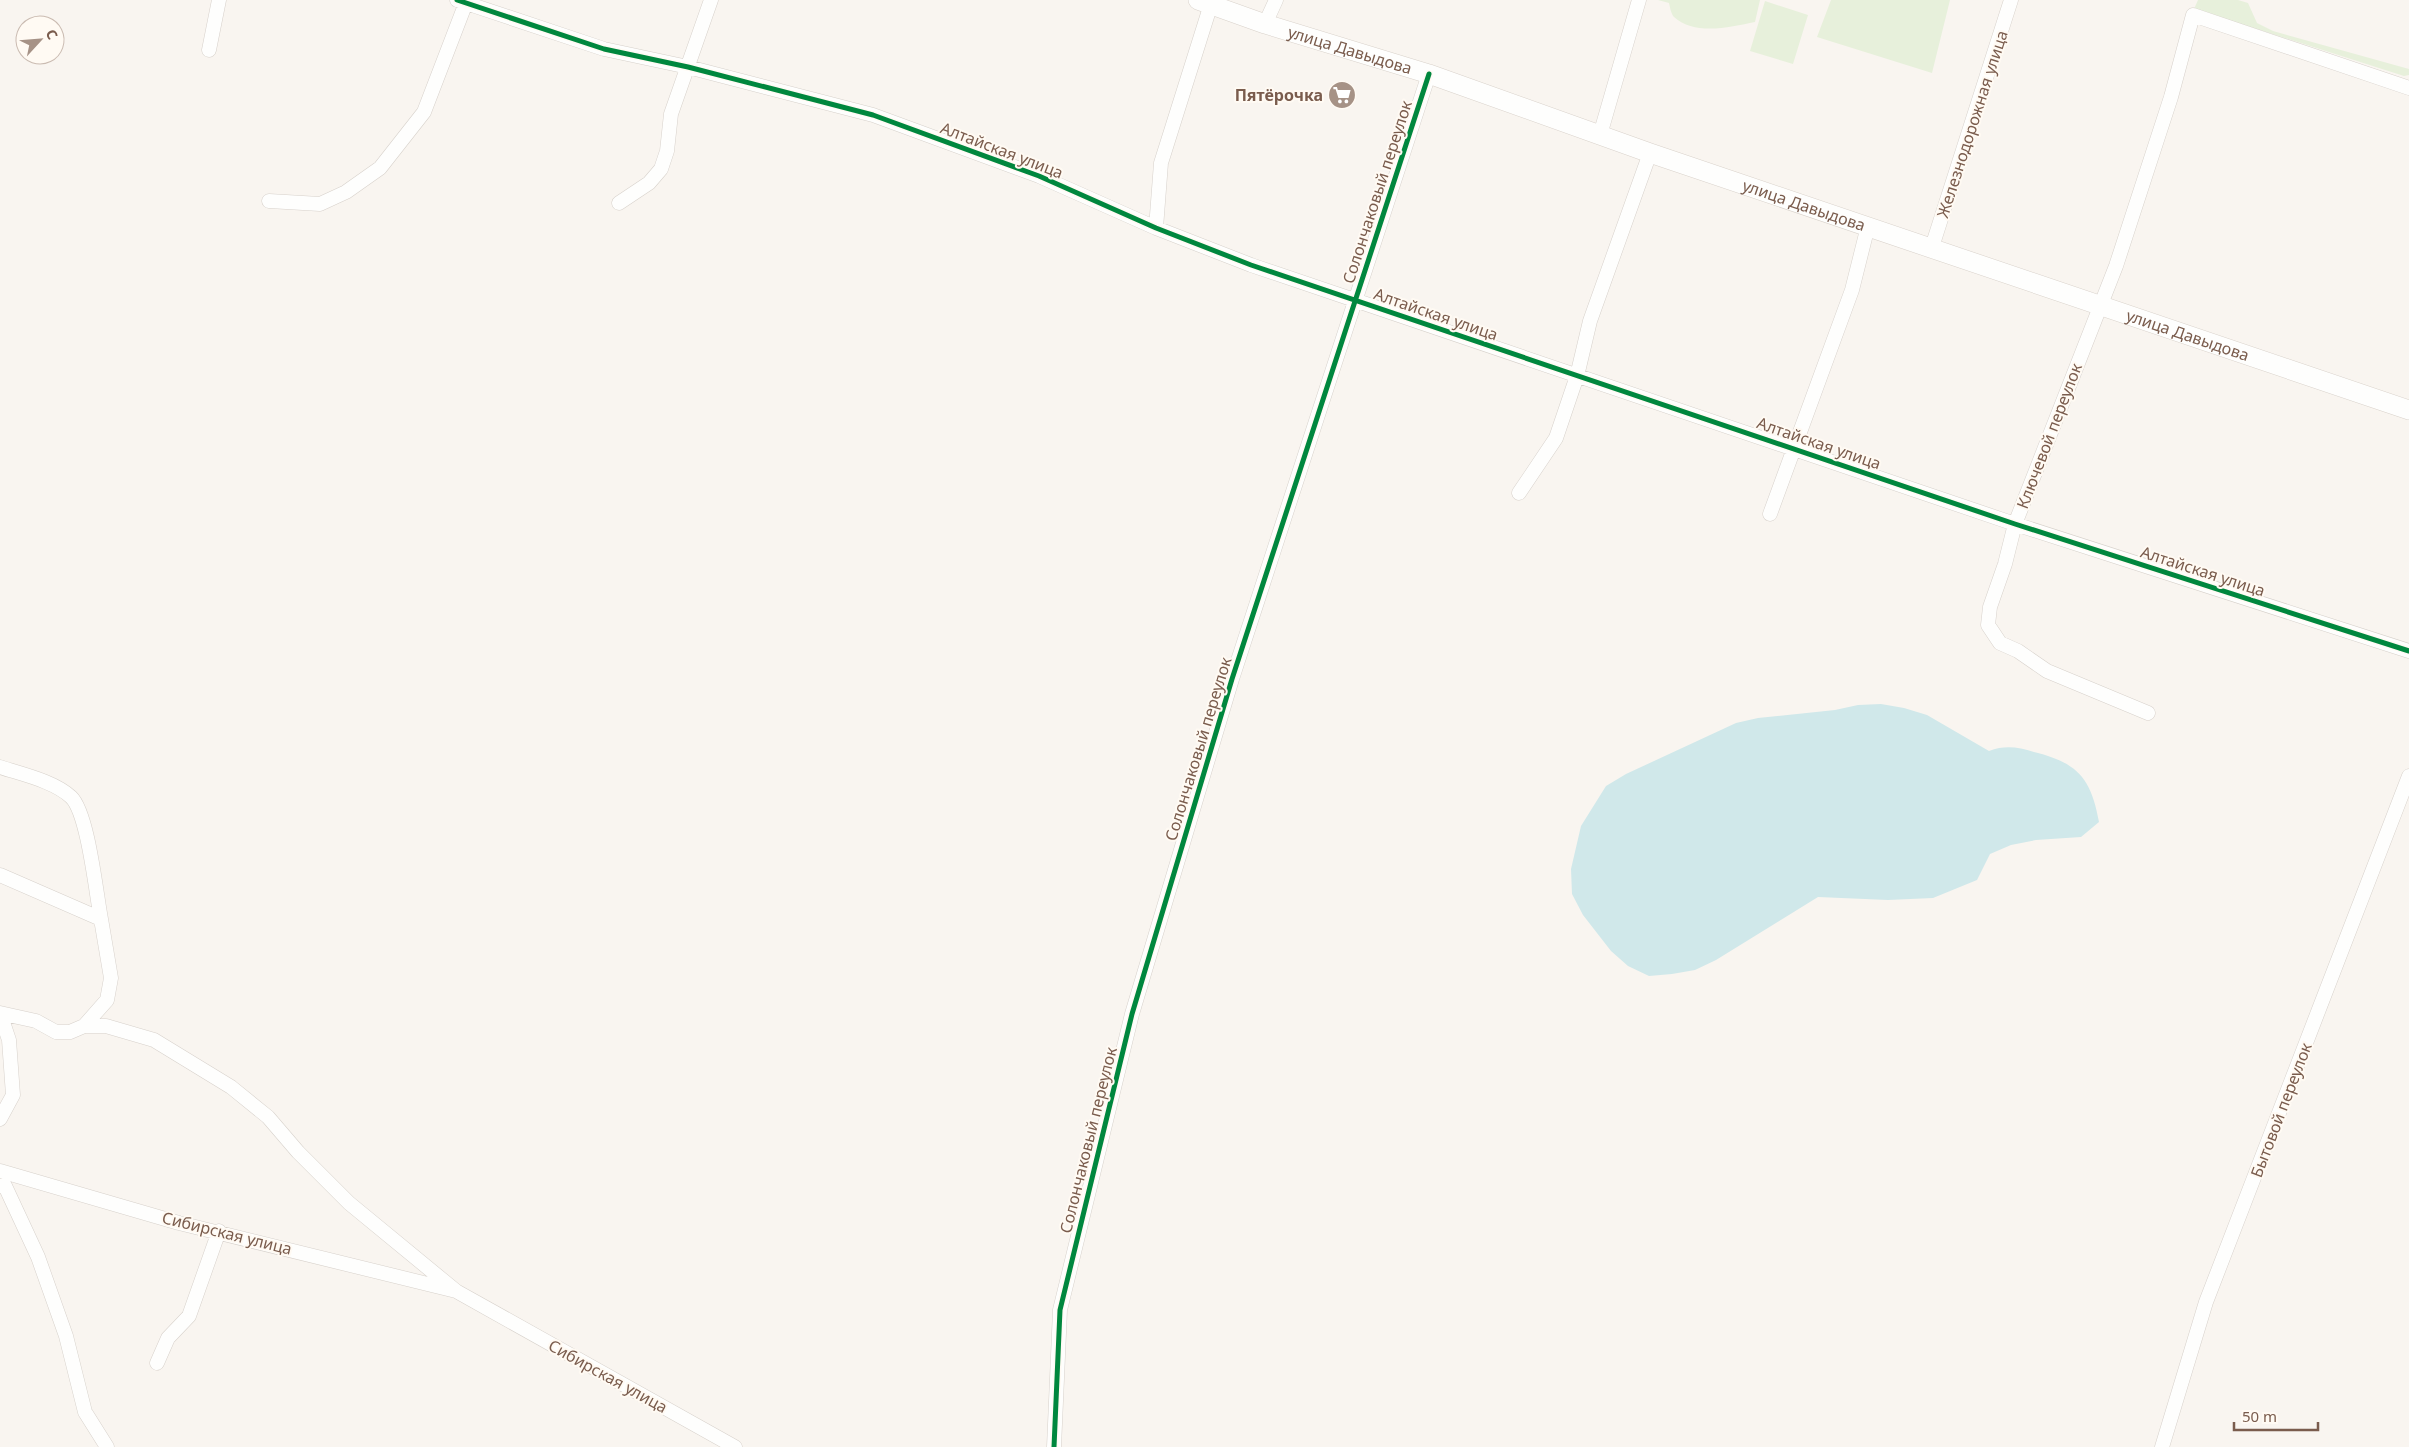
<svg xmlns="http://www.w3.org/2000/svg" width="2409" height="1447" font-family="'Noto Sans',sans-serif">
<rect width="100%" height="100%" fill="#f9f5f0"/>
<path fill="#e7f0db" d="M1658,0H1760L1755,22C1730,27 1695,36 1674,17C1671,14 1670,7 1669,3Z
M1831,0H1950L1932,73L1817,37Z
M2198,0H2238L2248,3L2257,23L2273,31L2409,69V75L2404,76L2194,9Z
M1765,1L1808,15L1793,64L1750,51Z"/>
<path fill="#d0e8ea" d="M1881,704L1904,708L1927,715L1989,751C2005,745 2018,747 2034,752C2078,763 2091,778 2099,822L2081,837L2036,840L2011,845L1990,854L1977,880L1933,898L1888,900L1818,897L1716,960L1695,970L1672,974L1649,976L1628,966L1611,951L1583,915L1572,894L1571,869L1581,826L1606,786L1626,774L1736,723L1758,718L1835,710L1858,705Z"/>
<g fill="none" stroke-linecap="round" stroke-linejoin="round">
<g stroke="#d7d1cb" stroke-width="15">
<path id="street" d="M457,0L604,49L688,67L873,115L1039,176L1156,228L1251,265L2015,524L2409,651
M1265,24L1276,0
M209,50L219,0
M1600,135L1639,0
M269,201L320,204L346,192L380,168L424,112L467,0
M619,203L649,183L661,169L667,151L671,114L711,0
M1156,228L1161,163L1211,4
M1932,247L2011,0
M1519,493L1556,438L1577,376L1590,321L1650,153
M1770,514L1852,290L1868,226
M2148,713L2047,671L2018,651L2000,643L1988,625L1990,607L2005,564L2015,524L2116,266L2171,97L2193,15L2409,88
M0,767C21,774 54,781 71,797C88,813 96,893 101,919L0,875
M0,1119L13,1095L9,1040L0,1013L36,1021L56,1032H70L84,1026L107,1000L111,978L101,919
M0,1171L179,1223L456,1291L349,1203L298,1152L268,1117L231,1087L154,1040L106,1026H84
M0,1186H5L38,1257L66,1336L85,1412L107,1447
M456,1291L735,1447
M157,1363L168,1338L189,1316L219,1231
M1054,1447L1060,1310L1132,1014L1232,679L1429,74
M2162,1447L2206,1302L2409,776"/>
</g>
<g stroke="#d9d2cb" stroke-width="20">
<g id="secondary">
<path id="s1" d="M1198,0L1265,24L1429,74L1650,153L2409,410"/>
</g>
</g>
<use href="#street" stroke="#fefefd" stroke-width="14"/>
<use href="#secondary" stroke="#fefefd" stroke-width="19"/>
<g stroke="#fffaf3" stroke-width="8">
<path id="cycleway" d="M457,0L604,49L688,67L873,115L1039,176L1156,228L1251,265L2015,524L2409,651
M1054,1447L1060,1310L1132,1014L1232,679L1429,74"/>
</g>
<use href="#cycleway" stroke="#00873e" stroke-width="5"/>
</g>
<defs>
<g id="supermarket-disc" transform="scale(1.4375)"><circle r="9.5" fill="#a69286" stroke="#fffaf3"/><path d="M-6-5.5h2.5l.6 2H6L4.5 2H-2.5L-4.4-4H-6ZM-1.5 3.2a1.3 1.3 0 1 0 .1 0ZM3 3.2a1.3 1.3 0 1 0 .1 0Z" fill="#fff"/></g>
</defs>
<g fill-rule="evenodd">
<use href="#supermarket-disc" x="1342" y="95"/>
</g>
<g text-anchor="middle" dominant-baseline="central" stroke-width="4" stroke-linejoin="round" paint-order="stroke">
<g font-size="16" fill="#7a5c4d" stroke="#fffaf3">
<text stroke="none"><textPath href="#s1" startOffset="160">улица Давыдова</textPath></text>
<text transform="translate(1972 124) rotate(-72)">Железнодорожная улица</text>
<text transform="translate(1002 150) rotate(21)">Алтайская улица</text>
<text transform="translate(1377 192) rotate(-72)">Солончаковый переулок</text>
<text stroke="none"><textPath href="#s1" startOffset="640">улица Давыдова</textPath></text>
<text transform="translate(1436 314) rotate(19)">Алтайская улица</text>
<text stroke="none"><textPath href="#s1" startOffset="1045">улица Давыдова</textPath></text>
<text transform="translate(2049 436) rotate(-69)">Ключевой переулок</text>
<text transform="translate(1819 443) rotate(19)">Алтайская улица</text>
<text transform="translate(2203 571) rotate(18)">Алтайская улица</text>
<text transform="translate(1198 749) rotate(-73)">Солончаковый переулок</text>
<text transform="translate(2281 1110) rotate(-69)">Бытовой переулок</text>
<text transform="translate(1088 1140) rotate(-76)">Солончаковый переулок</text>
<text transform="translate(227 1233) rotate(14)">Сибирская улица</text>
<text transform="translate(608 1376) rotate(29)">Сибирская улица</text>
</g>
<g font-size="16" font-weight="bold" fill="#7a5c4d" stroke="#fffaf3" text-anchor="end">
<text x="1323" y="95">Пятёрочка</text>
</g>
</g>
<g transform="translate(40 40) rotate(64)"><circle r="24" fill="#fffaf3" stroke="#cabbb1"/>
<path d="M0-4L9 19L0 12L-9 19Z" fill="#a69286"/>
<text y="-8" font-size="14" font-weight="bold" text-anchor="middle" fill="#7a5c4d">С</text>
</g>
<path d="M2234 1422v8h84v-8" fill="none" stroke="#7a5c4d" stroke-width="2.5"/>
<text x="2242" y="1422" font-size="15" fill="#7a5c4d" stroke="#fffaf3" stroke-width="4" paint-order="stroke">50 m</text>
</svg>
